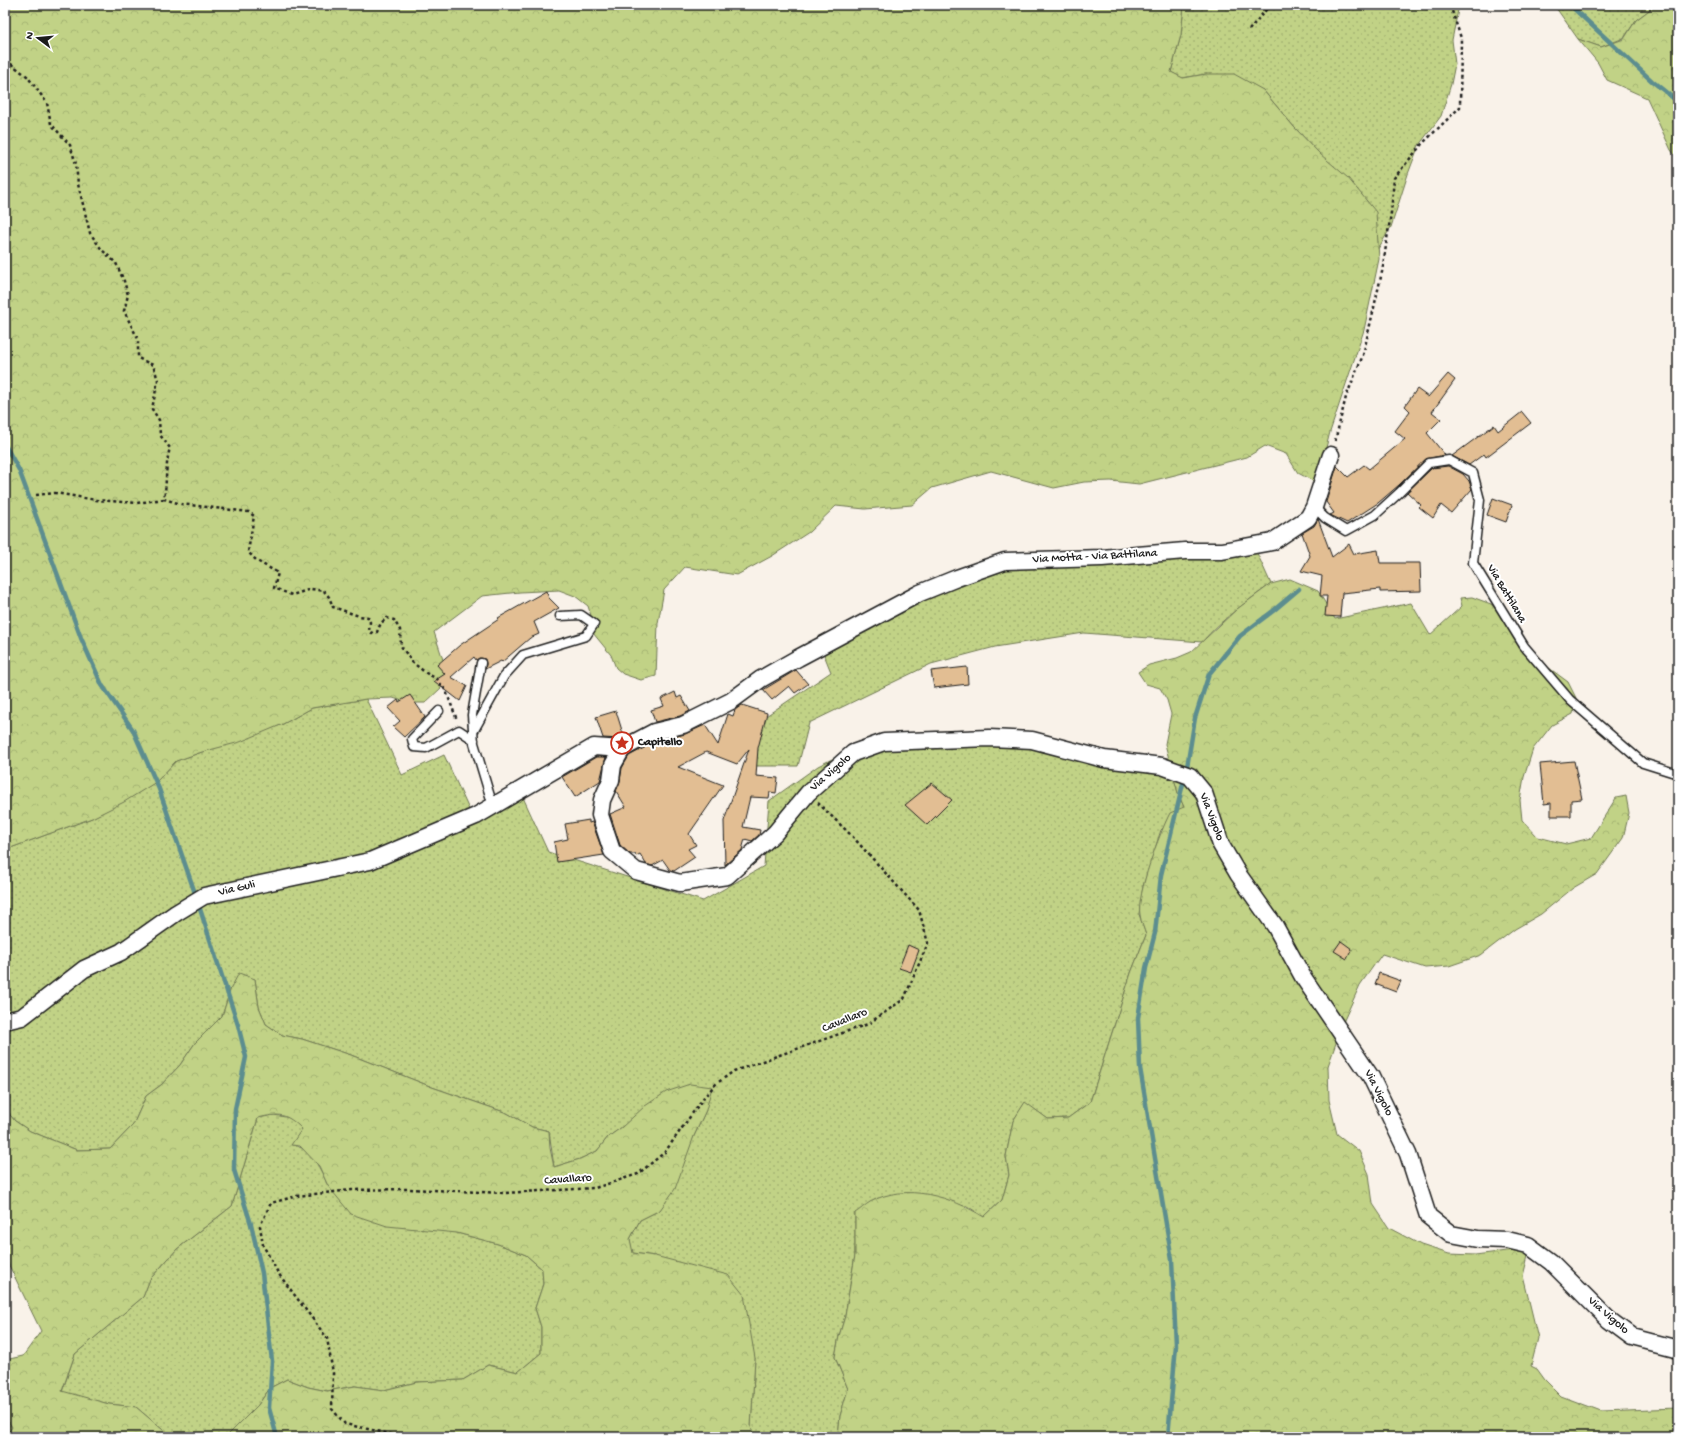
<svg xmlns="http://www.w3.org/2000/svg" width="1683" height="1442" font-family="'Gochi Hand',sans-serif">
<defs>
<pattern id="green-dots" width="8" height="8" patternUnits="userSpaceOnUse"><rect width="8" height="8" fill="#c1d286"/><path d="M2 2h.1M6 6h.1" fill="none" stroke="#a5b473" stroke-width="1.8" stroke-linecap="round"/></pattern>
<pattern id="forest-crowns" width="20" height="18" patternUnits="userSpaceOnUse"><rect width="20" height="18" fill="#c1d286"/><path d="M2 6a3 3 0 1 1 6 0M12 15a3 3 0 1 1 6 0" fill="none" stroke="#a5b473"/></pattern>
</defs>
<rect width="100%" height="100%" fill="#f9f2e9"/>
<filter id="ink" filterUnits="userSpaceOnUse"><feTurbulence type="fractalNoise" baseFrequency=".025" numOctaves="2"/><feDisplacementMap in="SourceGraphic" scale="8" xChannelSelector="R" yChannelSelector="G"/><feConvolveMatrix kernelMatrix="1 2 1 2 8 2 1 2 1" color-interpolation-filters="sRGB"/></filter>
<g filter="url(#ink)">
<path fill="url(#green-dots)" stroke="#6e7751" d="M1184,5H1459L1452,40L1455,64L1451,84L1441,116L1419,145L1408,174L1391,227L1378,249L1375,212L1294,127L1263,90L1206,74L1182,78L1171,72L1181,35Z
M1554,5H1656L1636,20L1624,38L1601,47L1578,39Z
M1252,542L1271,584C1246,602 1222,619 1202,642L1084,633L995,647L931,664L809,723L798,766H748L760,720L831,672L819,642L1018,557Z
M366,699L402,775L444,755L472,816L521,793L548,852L703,901L764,866L769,801L818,766L881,735L1022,732L1096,758H1169L1178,793L1184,807L1161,830L1143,886L1139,914L1146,935L1131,973L1090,1102L1068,1118L1048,1119L1025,1103L1013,1121L1006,1156L1009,1175L1002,1200L984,1217L967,1206L855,1213V1255L845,1316L839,1336L835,1357L848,1389L840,1416L838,1437H754L751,1427L755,1358L655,1256L632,1253L630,1239L640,1220L660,1210L706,1110L622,1127L608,1137L597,1151L580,1159L554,1167L549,1131L532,1127L507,1113L432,1087L351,1055L302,1039L282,1035L266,1024L259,1007L255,979L231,988L222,1016L195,1043L180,1065L161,1085L146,1096L133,1125L110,1149L77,1150L30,1131L15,1121L5,1109V850L92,818L156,782L176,761L283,724L312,708Z
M274,1115L291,1118L302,1129L292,1145C311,1147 321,1170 328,1186L457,1233L498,1244L526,1255L542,1269L543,1284L535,1308L541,1327V1353L518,1372L488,1365L463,1380L417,1382L384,1390L355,1386L327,1391L308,1387L287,1379L270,1388L258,1405L226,1437H174L170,1436L136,1407L109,1404L62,1392L75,1354L143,1297L150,1279L177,1249L232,1206L258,1118Z
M5,1416L12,1427L6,1437H5Z"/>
<path fill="url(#forest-crowns)" stroke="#6e7751" d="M5,5H1184L1181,35L1171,72L1183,78L1206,74H1234L1263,90L1294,127L1320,154L1348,178L1376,212L1379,259L1364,330L1330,432L1317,483L1298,473L1286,454L1265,446L1247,457L1139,484L1111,481L1084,482L1054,488L991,471L932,488L912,505L865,509L836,506L809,532L772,556L737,575L685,567L664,590L658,623L656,676L641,680L623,674L616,668L611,655L593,633L592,619L588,606L575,596L559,590L520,592L482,596L434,632L447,672L441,688L425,703H409L393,698L366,699L312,708L283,724L240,742L202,752L176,761L156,782L124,802L92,818L5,850Z
M1656,5H1678V159L1671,150L1647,98L1607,80L1598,63L1578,39L1601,47L1624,39L1636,20Z
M1290,579L1318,591L1335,619L1411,603L1430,635L1462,606L1460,598L1472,597L1491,604L1545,665L1568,682L1576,698L1573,714L1552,725L1533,749L1524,777L1520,800L1522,820L1538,837L1566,844L1591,838L1616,798L1626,796L1629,813L1623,838L1597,874L1573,888L1541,914L1515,929L1481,955L1449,966L1425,968L1382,954L1360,985L1344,1020L1328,1066L1329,1100L1337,1134L1359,1151L1369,1174L1373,1204L1389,1228L1421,1245L1449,1254L1475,1255L1530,1248L1523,1276L1538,1338L1531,1366L1537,1369L1545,1380L1561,1396L1601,1411L1678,1408V1437H838L840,1416L848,1389L835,1357L839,1336L845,1316L855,1255V1213C860,1210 865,1205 870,1202C906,1182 952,1197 984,1217L1002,1200L1009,1175L1006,1156L1013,1121L1025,1102L1048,1119L1068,1118L1090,1102L1131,973L1146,935C1144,929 1141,922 1140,915C1136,895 1160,832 1170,813L1184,807L1178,793L1165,744L1171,714L1167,700L1160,688L1146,684L1138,672L1149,665L1177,658L1191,652L1237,609L1271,584Z
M239,973L255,979L259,1007L266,1024L282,1035L302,1039L351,1055L432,1087L507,1113L532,1127L549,1131L550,1148L554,1167L580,1159L597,1151L608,1137L622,1127L645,1106L666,1092L690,1084L712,1087L706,1110L694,1136L675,1189L660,1210L640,1220L630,1239L633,1253L655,1256L728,1275L744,1295L755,1358L751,1427L754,1437H226L258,1405L270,1388L287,1379L308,1387L327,1391L355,1386L384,1390L417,1382L463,1380L488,1365L518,1372L541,1353V1327L535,1308L543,1284L542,1269L526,1255L498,1244L457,1233L387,1226L351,1214L328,1186L319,1166L300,1146L291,1145L302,1129C286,1113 279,1113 258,1118L232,1206L177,1249L150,1279L143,1297L75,1354L62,1391L109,1404L136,1407L170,1436L174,1437H6L12,1427L5,1416V1360L23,1356L41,1331L5,1257V1109L15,1121L30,1131L77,1150L110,1149L133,1125L146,1096L161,1085L180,1065L195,1043L222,1016L231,988Z"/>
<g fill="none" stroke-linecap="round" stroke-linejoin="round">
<path stroke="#5c8d8f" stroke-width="4.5" d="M1570,5L1652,81L1678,102
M5,445L19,470L81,638L102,685L133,730L159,789L196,896
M198,903L238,1025L246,1057L235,1109L234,1170L251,1224L262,1273L272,1361L269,1408L277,1437
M1168,1437L1176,1345L1172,1260L1140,1068L1138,1018L1146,968L1155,933L1161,875L1187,767L1195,718L1209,674L1240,636L1273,611L1299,589"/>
</g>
<path fill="#e2be93" stroke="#1c1c1c" d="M1448,374L1455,380L1432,412L1441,419L1427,433L1445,455L1426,459L1399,485L1378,503L1347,523L1330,515L1334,513L1326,502L1337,466L1348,477L1364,465L1369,469L1405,439L1395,431L1410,411L1405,406L1417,389L1428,397Z
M1522,412L1531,423L1486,457L1484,454L1469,465L1452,456L1494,425L1498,431Z
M1448,466L1463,474L1469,481L1472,489L1451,513L1441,505L1433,518L1419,507L1421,505L1407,492L1432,468Z
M1493,498L1512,505L1506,522L1487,515Z
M1318,519L1332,557L1349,544L1354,554L1378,550L1380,563H1420L1421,591L1380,592V589L1342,593L1340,617L1325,616L1327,596H1320L1322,576L1301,571L1310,556L1302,533L1314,526Z
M546,591L549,598L559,608L534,622L539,634L530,638L502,662L501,661L485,669L486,664L485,659L479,658L476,660L474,657L451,677L467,686L460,701L434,681L445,674L437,665L460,645L499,619L498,618Z
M967,667L968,684L934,688L931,671Z
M796,670L808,684L795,693L789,686L772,700L763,690Z
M675,692L677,698L681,696L690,711L680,716L655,722L651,710L664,706L661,699Z
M410,695L425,717L404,737L393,727L400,721L388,708L398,700L399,702Z
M742,705L767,713L758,748L756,776L778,778L776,793L770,792L769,798L750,797L743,827L760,830L759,835L752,841L745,839L742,850L725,865L724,821L749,749L737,764L706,752L678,767L723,785L689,834L696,845L688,849L695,857L674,871L670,870L663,860L652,866L646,864L640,854L636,856L635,854H630L620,845L610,814L626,807L616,791L620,781L622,768L629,756L657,741L685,734L705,725L718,745L728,714L733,716L735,710Z
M616,711L624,737L620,739L603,738L596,717Z
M596,757H606L600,781L575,797L562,777Z
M1574,761L1582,799L1571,800V816H1551V803L1544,804L1540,764Z
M932,783L952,800L927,825L905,805Z
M589,820V823L592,822L604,855L557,862L554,842L568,839L565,824Z
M1341,941L1352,949L1347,959L1334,951Z
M908,945L919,950L911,972L899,968Z
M1379,973L1401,981L1396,992L1375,984Z"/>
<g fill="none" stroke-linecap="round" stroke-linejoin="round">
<g stroke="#1c1c1c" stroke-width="11">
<path id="service" d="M1314,507L1325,518L1346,531L1375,515L1399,493L1429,463L1449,460L1473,473L1480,500L1473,563L1524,646L1570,700L1643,763L1678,774
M481,663L472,715L474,743L493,806
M439,711L412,739L414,747L426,748L459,730L474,740
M473,732L504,676L523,655L586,636L594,624L581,615L560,616"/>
</g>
<g stroke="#1c1c1c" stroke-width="19">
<path id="minor" d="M1331,455L1314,507L1308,518L1272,542L1222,551H1185L1102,558L1005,561L957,578L920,593L798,658L761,679L731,701L683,725L654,732L635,742L622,749L613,765L611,780L602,800L600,815L612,851L636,871L680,883L727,876L775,833L808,793L853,753L884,742L989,738L1032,740L1104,759L1162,766L1190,776L1204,793L1221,845L1238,874L1275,926L1303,977L1371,1077L1408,1154L1428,1216L1451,1234L1478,1239L1507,1240L1528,1245L1551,1262L1609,1320L1632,1337L1678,1349
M5,1021L22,1017L84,969L121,952L176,913L204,896L370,861L476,816L594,747L622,749"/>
</g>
<path stroke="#1c1c1c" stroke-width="2.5" stroke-dasharray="3 3" stroke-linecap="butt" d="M1249,30L1270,5
M5,65L11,64L27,76L47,103L51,124L70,145L76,164L78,184L90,233L102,250L116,263L124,281L128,295L124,311L138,339V358L153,365L158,380L152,409L159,420L160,435L170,448C165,465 167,482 164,499L181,504L249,512L254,516L248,552L257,561L278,573L274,588L292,595L311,589L324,591L329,597L333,607L359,616L368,617L370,622L369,631L372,633L377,632L381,623L387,618L394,620L400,630L401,646L412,662L426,673L437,679L446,691L457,720
M1335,441L1346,397L1363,355L1373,312L1382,272L1391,213L1394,178L1422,144L1460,107L1461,38L1450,5
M36,495L55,493L96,500L137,503L164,499
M404,1437L345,1424L332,1409L333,1373L327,1338L278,1273L263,1245L260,1226L271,1203L297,1196L352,1190L408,1189L504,1193L595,1188L638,1174L665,1152L704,1097L716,1084L734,1071L868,1024L904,999L928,943L919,910L852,836L818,803"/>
<use href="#service" stroke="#fff" stroke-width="8"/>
<use href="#minor" stroke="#fff" stroke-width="16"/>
</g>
</g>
<defs>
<g id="sight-ring" transform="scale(1.15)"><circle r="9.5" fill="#fff" stroke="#c8321e" stroke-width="1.5"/><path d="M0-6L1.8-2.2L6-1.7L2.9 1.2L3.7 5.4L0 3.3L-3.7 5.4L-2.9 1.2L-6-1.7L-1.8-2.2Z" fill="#c8321e"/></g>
</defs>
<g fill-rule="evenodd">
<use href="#sight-ring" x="622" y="743"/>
</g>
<g text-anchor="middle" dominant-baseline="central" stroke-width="4" stroke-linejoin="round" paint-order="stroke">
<g font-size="12" fill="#1c1c1c" stroke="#fff">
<text transform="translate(1095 557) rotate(-3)">Via Motta - Via Battilana</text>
<text transform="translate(1506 594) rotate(59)">Via Battilana</text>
<text transform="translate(831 773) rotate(-41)">Via Vigolo</text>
<text transform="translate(1211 817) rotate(69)">Via Vigolo</text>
<text transform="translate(237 889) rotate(-13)">Via Guli</text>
<text transform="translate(845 1021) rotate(-22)">Cavallaro</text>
<text transform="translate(1378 1093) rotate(63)">Via Vigolo</text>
<text transform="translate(568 1180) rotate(-4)">Cavallaro</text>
<text transform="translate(1608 1316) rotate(41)">Via Vigolo</text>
</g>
<g font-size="12" font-weight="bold" fill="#1c1c1c" stroke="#fff" text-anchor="start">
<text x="638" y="743">Capitello</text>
</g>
</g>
<rect width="1683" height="1442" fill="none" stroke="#fff" stroke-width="20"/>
<rect x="10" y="10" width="1663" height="1422" fill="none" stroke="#1c1c1c" stroke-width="1.5" filter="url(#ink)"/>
<g transform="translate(38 38) rotate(286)" stroke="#ffffff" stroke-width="3" paint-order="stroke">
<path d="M0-3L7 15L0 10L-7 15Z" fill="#1c1c1c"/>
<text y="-6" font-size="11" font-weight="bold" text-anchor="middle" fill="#1c1c1c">N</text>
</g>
</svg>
